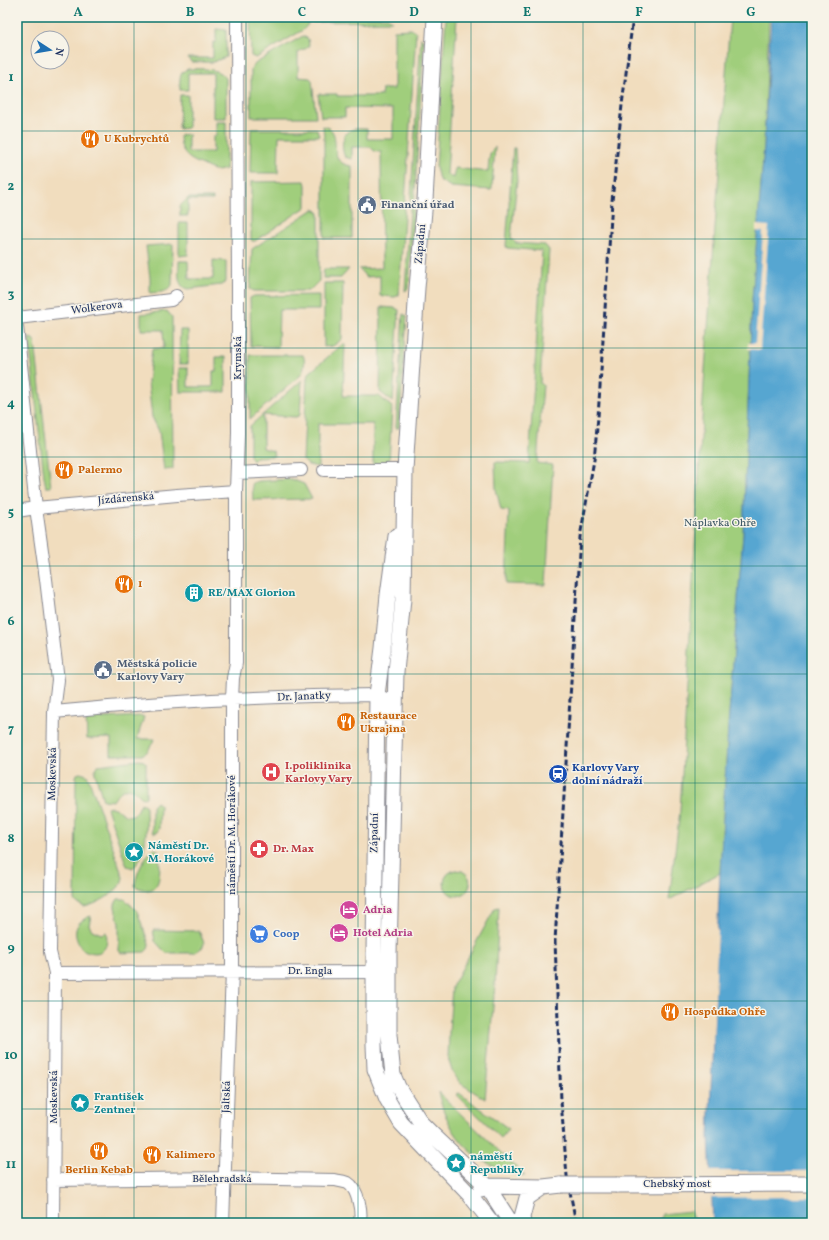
<svg xmlns="http://www.w3.org/2000/svg" width="829" height="1240" font-family="Vollkorn,serif">
<rect width="100%" height="100%" fill="#f7f3e8"/>
<filter id="ink" filterUnits="userSpaceOnUse"><feTurbulence type="fractalNoise" baseFrequency=".025" numOctaves="2"/><feDisplacementMap in="SourceGraphic" scale="8" xChannelSelector="R" yChannelSelector="G"/><feConvolveMatrix kernelMatrix="1 2 1 2 8 2 1 2 1" color-interpolation-filters="sRGB"/></filter>
<filter id="wash" filterUnits="userSpaceOnUse"><feTurbulence type="fractalNoise" baseFrequency=".012" numOctaves="4" result="noise"/><feDisplacementMap in="SourceGraphic" scale="16" xChannelSelector="R" yChannelSelector="G"/><feGaussianBlur stdDeviation="0.9" result="paint"/><feColorMatrix in="noise" values="0 0 0 0 0 0 0 0 0 0 0 0 0 0 0 0 0 1.4 0 .05"/><feComposite in="paint" operator="in"/></filter>
<g filter="url(#wash)">
<rect width="100%" height="100%" fill="#f1ddbe"/>
<path fill="#a0ce7b" stroke="#5e7e6c" d="M250,17H308C310,23 307,26 303,30L256,58L251,56Z
M314,17H388L392,21L313,22Z
M446,17H457L447,174L453,178L455,168L488,172C489,163 488,153 495,147L492,188L491,190L451,187L439,180L436,167Z
M730,17H769L764,146L752,301L743,535L728,727L720,873L669,900L680,811L704,384Z
M216,29L226,30V57L213,62H191L188,58H213V42H216Z
M411,29L416,32L399,295L395,297L380,296V276L366,277L359,269L382,268L381,152C376,152 374,152 371,147H352V159L345,157C341,149 341,134 351,130C355,128 362,129 367,129V139H393V109L345,108V117H321L318,94H337V96H381L382,89H394V30Z
M303,36L308,39L309,45L307,48L298,52V77L310,78L312,80L316,117H251V69L256,63Z
M421,37L424,42L409,288L405,291Z
M188,69C202,69 216,67 226,78V118H213V73H188V90H180C180,81 178,72 188,69Z
M180,95H188V128L179,129Z
M216,122H226V169L218,171C213,170 208,168 203,165C187,159 180,153 180,135L188,134V152H213V136H216Z
M323,126C347,130 322,163 352,166V238H324V137Z
M251,129H317L319,136H279L278,173H250Z
M513,148H515L517,181L511,238L516,243L545,245L549,250L540,383L543,385L537,463L553,465L546,585L506,584L509,511L501,510L496,489L495,462L529,463L542,251L507,248L506,246Z
M305,181L306,185V207L255,241H252L251,239V182Z
M188,198H213V200H188V216H180V206Z
M314,209L318,211L319,214V281L309,291H254L250,289L252,249Z
M179,223H188V255L179,256Z
M173,244L172,285C168,293 159,292 150,293V278L146,246Z
M213,260L226,261V282L221,285L188,289C176,287 179,271 179,261H188L189,279H213Z
M324,269H349L341,278H323Z
M324,283H343L342,339L333,346L324,347Z
M319,295V310H279L278,347L251,346L250,298L254,296Z
M381,307L395,308L399,310L393,402L380,392Z
M167,311L172,317L173,469L164,470L159,431L152,417L148,382L152,349L164,348L163,330H141V314Z
M403,314L407,316L399,428H396Z
M180,330H188V364H179Z
M29,338L33,339L35,342L51,487H46L44,477Z
M343,344L345,345L343,396H379L392,407L389,463L379,467H373V424H318V467L308,465L303,460L307,379L308,374Z
M250,355H303C306,361 304,370 301,375L250,419Z
M216,357H226V392H180L179,368H188V387H213V371H216Z
M302,380L300,415L296,417L263,415V448L273,451L274,456L256,457L253,461L250,456V426Z
M291,479L304,484L312,499L253,500L252,483L259,481Z
M142,716L144,717L137,739H155L147,752L142,755H111V738L87,739L86,719Z
M139,760L144,761L146,763V797L143,798C139,796 138,793 135,791C125,784 118,793 113,801L103,800L95,773V770L98,765Z
M80,773L87,775L89,779L123,877C122,891 96,905 84,907L77,903L75,900L76,777L77,774Z
M156,802L160,805L159,829L156,833H153L152,832V806Z
M141,803L145,805L146,807C146,827 149,853 133,868L127,866L125,861L107,808C119,803 123,824 137,812Z
M153,849H155L159,851C160,869 164,901 135,886C135,876 145,855 153,849Z
M444 883a13 13 0 1 1 26 0a13 13 0 1 1-26 0Z
M118,899H125L137,911L149,944L148,949L145,952L121,953L119,951V923L115,907V904Z
M499,907L495,984L485,1099L460,1083L452,1071L448,1058L449,1033L452,987L495,908Z
M91,916L89,925L92,930L101,934L106,932C110,951 99,958 82,949C72,935 73,922 91,916Z
M153,930L199,931L204,943L203,947L194,953H166L155,941Z
M438,1092L525,1176C477,1167 449,1139 438,1092Z
M459,1093L509,1129L501,1138L456,1094Z
M691,1211L694,1223H658L662,1214Z"/>
<path fill="#57a6d1" stroke="#396a98" d="M771,17H812V1223H713L709,1136L720,873L728,727L743,535L752,301L764,146Z"/>
<path fill="#f1ddbe" d="M756,225L769,226L760,350L748,349V343H755L763,232L756,231Z
M716,931H718L713,1044H711Z
M709,1171H812V1197L710,1198Z"/>
</g>
<g filter="url(#ink)">
<g fill="none" stroke-linecap="round" stroke-linejoin="round">
<g stroke="#86868e" stroke-width="14">
<path id="minor" d="M17,318L171,300L176,296
M17,327L36,508L46,579L58,680L54,712L50,952L55,973L53,1223
M324,470H405
M237,473L301,470
M17,511L36,508L177,495L236,491
M54,712C161,701 269,696 377,695L386,699L391,721
M55,973L382,972
M53,1180L224,1178L335,1180C339,1181 345,1182 348,1183C358,1189 363,1214 359,1223
M223,1223L232,971V700L233,678L236,663V491L238,433V288L237,17"/>
</g>
<g stroke="#86868e" stroke-width="17">
<path id="tertiary" d="M435,17L425,200L417,288L405,470L403,599L396,672L389,954V1035L393,1075L398,1087L412,1109L421,1123L434,1136L487,1186L511,1223
M396,536L388,595L383,648L377,695L374,953V1045L375,1069L387,1099L401,1123L469,1194L492,1223
M617,1185L812,1184
M481,1189L487,1186L543,1187L561,1185
M523,1223L522,1217L527,1198L543,1187"/>
</g>
<use href="#minor" stroke="#fff" stroke-width="12"/>
<use href="#tertiary" stroke="#fff" stroke-width="15"/>
<path stroke="#1b2f5e" stroke-width="3" stroke-dasharray="6 3" stroke-linecap="butt" d="M576,1223L567,1176L561,1101L555,941L580,537L594,460L598,417L612,201L622,105L633,17"/>
<g stroke="#86868e" stroke-width="17" stroke-linecap="butt">
<path id="tertiary-bridge" d="M561,1185H617"/>
</g>
<use href="#tertiary-bridge" stroke="#fff" stroke-width="15"/>
</g>
</g>
<path fill="none" stroke="#0f766e" stroke-width="1" stroke-opacity="0.55" d="M134,17V1223M246,17V1223M358,17V1223M471,17V1223M583,17V1223M695,17V1223M17,131H812M17,239H812M17,348H812M17,457H812M17,566H812M17,674H812M17,783H812M17,892H812M17,1001H812M17,1109H812"/>
<defs>
<g id="restaurant-disc" transform="scale(1)"><circle r="9.5" fill="#e8710a" stroke="#f7f3e8"/><path d="M-5-6h1v4h1v-4h1v4h1v-4h1v5L-1.5 .5V6h-2V.5L-5-1ZM5-6V6H3V1.5H1.5Q1.5-4 5-6Z" fill="#fff"/></g>
<g id="civic-disc" transform="scale(1)"><circle r="9.5" fill="#5c6f8a" stroke="#f7f3e8"/><path d="M-.6-6.5H3V-4.5H.6V-3L4-1V1h2V6H-6V1h2V-1L-.6-3ZM-1.2 2.5V6h2.4V2.5Z" fill="#fff"/></g>
<g id="building-disc" transform="scale(1)"><circle r="9.5" fill="#0f9aa8" stroke="#f7f3e8"/><path d="M-4-6H4V6H1V3H-1V6H-4ZM-2.5-4.3h1.7v1.8h-1.7ZM.8-4.3h1.7v1.8H.8ZM-2.5-1h1.7V.8h-1.7ZM.8-1h1.7V.8H.8Z" fill="#fff"/></g>
<g id="hospital-disc" transform="scale(1)"><circle r="9.5" fill="#e0444e" stroke="#f7f3e8"/><path d="M-5-5h3v3.5h4V-5h3V5h-3V1.5h-4V5h-3Z" fill="#fff"/></g>
<g id="station-disc" transform="scale(1)"><circle r="9.5" fill="#1a4fb4" stroke="#f7f3e8"/><path d="M-3-6H3Q5-6 5-4V2Q5 4 3 4L4.5 6H3L1.5 4h-3L-3 6H-4.5L-3 4Q-5 4-5 2V-4Q-5-6-3-6ZM-3.5-4v3h7v-3ZM-3.5 1v1.5H-2V1ZM2 1v1.5H3.5V1Z" fill="#fff"/></g>
<g id="pharmacy-disc" transform="scale(1)"><circle r="9.5" fill="#e0444e" stroke="#f7f3e8"/><path d="M-2-6h4v4h4v4h-4v4h-4v-4h-4v-4h4Z" fill="#fff"/></g>
<g id="sight-disc" transform="scale(1)"><circle r="9.5" fill="#0f9aa8" stroke="#f7f3e8"/><path d="M0-6L1.8-2.2L6-1.7L2.9 1.2L3.7 5.4L0 3.3L-3.7 5.4L-2.9 1.2L-6-1.7L-1.8-2.2Z" fill="#fff"/></g>
<g id="hotel-disc" transform="scale(1)"><circle r="9.5" fill="#d1479c" stroke="#f7f3e8"/><path d="M-6-4.5h1.5V1H6V5H4.5V3h-9V5H-6ZM-4 0a1.8 1.8 0 1 1 3.6 0ZM.5 0V-2.5h3Q6-2.5 6 0Z" fill="#fff"/></g>
<g id="supermarket-disc" transform="scale(1)"><circle r="9.5" fill="#3f7fe0" stroke="#f7f3e8"/><path d="M-6-5.5h2.5l.6 2H6L4.5 2H-2.5L-4.4-4H-6ZM-1.5 3.2a1.3 1.3 0 1 0 .1 0ZM3 3.2a1.3 1.3 0 1 0 .1 0Z" fill="#fff"/></g>
</defs>
<g fill-rule="evenodd">
<use href="#restaurant-disc" x="90" y="139"/>
<use href="#civic-disc" x="367" y="205"/>
<use href="#restaurant-disc" x="64" y="470"/>
<use href="#restaurant-disc" x="124" y="584"/>
<use href="#building-disc" x="194" y="593"/>
<use href="#civic-disc" x="103" y="670"/>
<use href="#restaurant-disc" x="346" y="722"/>
<use href="#hospital-disc" x="271" y="772"/>
<use href="#station-disc" x="558" y="774"/>
<use href="#pharmacy-disc" x="259" y="849"/>
<use href="#sight-disc" x="134" y="852"/>
<use href="#hotel-disc" x="349" y="910"/>
<use href="#hotel-disc" x="339" y="933"/>
<use href="#supermarket-disc" x="259" y="934"/>
<use href="#restaurant-disc" x="670" y="1012"/>
<use href="#sight-disc" x="80" y="1103"/>
<use href="#restaurant-disc" x="99" y="1151"/>
<use href="#restaurant-disc" x="152" y="1155"/>
<use href="#sight-disc" x="456" y="1163"/>
</g>
<g text-anchor="middle" dominant-baseline="central" stroke-width="3" stroke-linejoin="round" paint-order="stroke">
<g font-size="11" font-weight="bold" fill="#c56008" stroke="#f7f3e8" text-anchor="start">
<text x="104" y="139">U Kubrychtů</text>
<text x="78" y="470">Palermo</text>
<text x="138" y="584">1</text>
<text x="360" y="716">Restaurace<tspan x="360" dy="13">Ukrajina</tspan></text>
<text x="684" y="1012">Hospůdka Ohře</text>
<text x="166" y="1155">Kalimero</text>
<text x="99" y="1170" text-anchor="middle">Berlin Kebab</text>
</g>
<g font-size="11" font-weight="bold" fill="#4e5e75" stroke="#f7f3e8" text-anchor="start">
<text x="381" y="205">Finanční úřad</text>
<text x="117" y="664">Městská policie<tspan x="117" dy="13">Karlovy Vary</tspan></text>
</g>
<g font-size="11" fill="#1b2f5e" stroke="#f7f3e8">
<text transform="translate(421 244) rotate(-85)">Západní</text>
<text transform="translate(97 308) rotate(-7)">Wolkerova</text>
<text transform="translate(238 358) rotate(-90)">Krymská</text>
<text transform="translate(126 499) rotate(-5)">Jízdárenská</text>
<text transform="translate(304 697) rotate(-2)">Dr. Janatky</text>
<text transform="translate(53 774) rotate(-89)">Moskevská</text>
<text transform="translate(375 833) rotate(-89)">Západní</text>
<text transform="translate(232 835) rotate(-90)">náměstí Dr. M. Horákové</text>
<text x="310" y="971">Dr. Engla</text>
<text transform="translate(54 1097) rotate(-90)">Moskevská</text>
<text transform="translate(227 1097) rotate(-88)">Jaltská</text>
<text x="222" y="1179">Bělehradská</text>
<text x="677" y="1184">Chebský most</text>
</g>
<g font-size="11" fill="#3c5765" stroke="#f7f3e8">
<text x="720" y="523">Náplavka Ohře</text>
</g>
<g font-size="11" font-weight="bold" fill="#0d838f" stroke="#f7f3e8" text-anchor="start">
<text x="208" y="593">RE/MAX Glorion</text>
<text x="148" y="846">Náměstí Dr.<tspan x="148" dy="13">M. Horákové</tspan></text>
<text x="94" y="1097">František<tspan x="94" dy="13">Zentner</tspan></text>
<text x="470" y="1157">náměstí<tspan x="470" dy="13">Republiky</tspan></text>
</g>
<g font-size="11" font-weight="bold" fill="#be3a42" stroke="#f7f3e8" text-anchor="start">
<text x="285" y="766">I.poliklinika<tspan x="285" dy="13">Karlovy Vary</tspan></text>
<text x="273" y="849">Dr. Max</text>
</g>
<g font-size="11" font-weight="bold" fill="#164399" stroke="#f7f3e8" text-anchor="start">
<text x="572" y="768">Karlovy Vary<tspan x="572" dy="13">dolní nádraží</tspan></text>
</g>
<g font-size="11" font-weight="bold" fill="#b23c85" stroke="#f7f3e8" text-anchor="start">
<text x="363" y="910">Adria</text>
<text x="353" y="933">Hotel Adria</text>
</g>
<g font-size="11" font-weight="bold" fill="#366cbe" stroke="#f7f3e8" text-anchor="start">
<text x="273" y="934">Coop</text>
</g>
</g>
<rect width="829" height="1240" fill="none" stroke="#f7f3e8" stroke-width="44"/>
<g transform="translate(50 50) rotate(102)"><circle r="19" fill="#f7f3e8" stroke="#9fa5b1"/>
<path d="M0-3L7 15L0 10L-7 15Z" fill="#1f6fb2"/>
<text y="-6" font-size="11" font-weight="bold" text-anchor="middle" fill="#1b2f5e">N</text>
</g>
<rect x="22" y="22" width="785" height="1196" fill="none" stroke="#0f766e" stroke-width="1.5"/>
<g font-size="13" text-anchor="middle" font-weight="bold" fill="#0f766e">
<text x="78" y="16">A</text>
<text x="190" y="16">B</text>
<text x="302" y="16">C</text>
<text x="414" y="16">D</text>
<text x="527" y="16">E</text>
<text x="639" y="16">F</text>
<text x="751" y="16">G</text>
<text x="11" y="81">1</text>
<text x="11" y="190">2</text>
<text x="11" y="298">3</text>
<text x="11" y="407">4</text>
<text x="11" y="516">5</text>
<text x="11" y="625">6</text>
<text x="11" y="733">7</text>
<text x="11" y="842">8</text>
<text x="11" y="951">9</text>
<text x="11" y="1059">10</text>
<text x="11" y="1168">11</text>
</g>
</svg>
